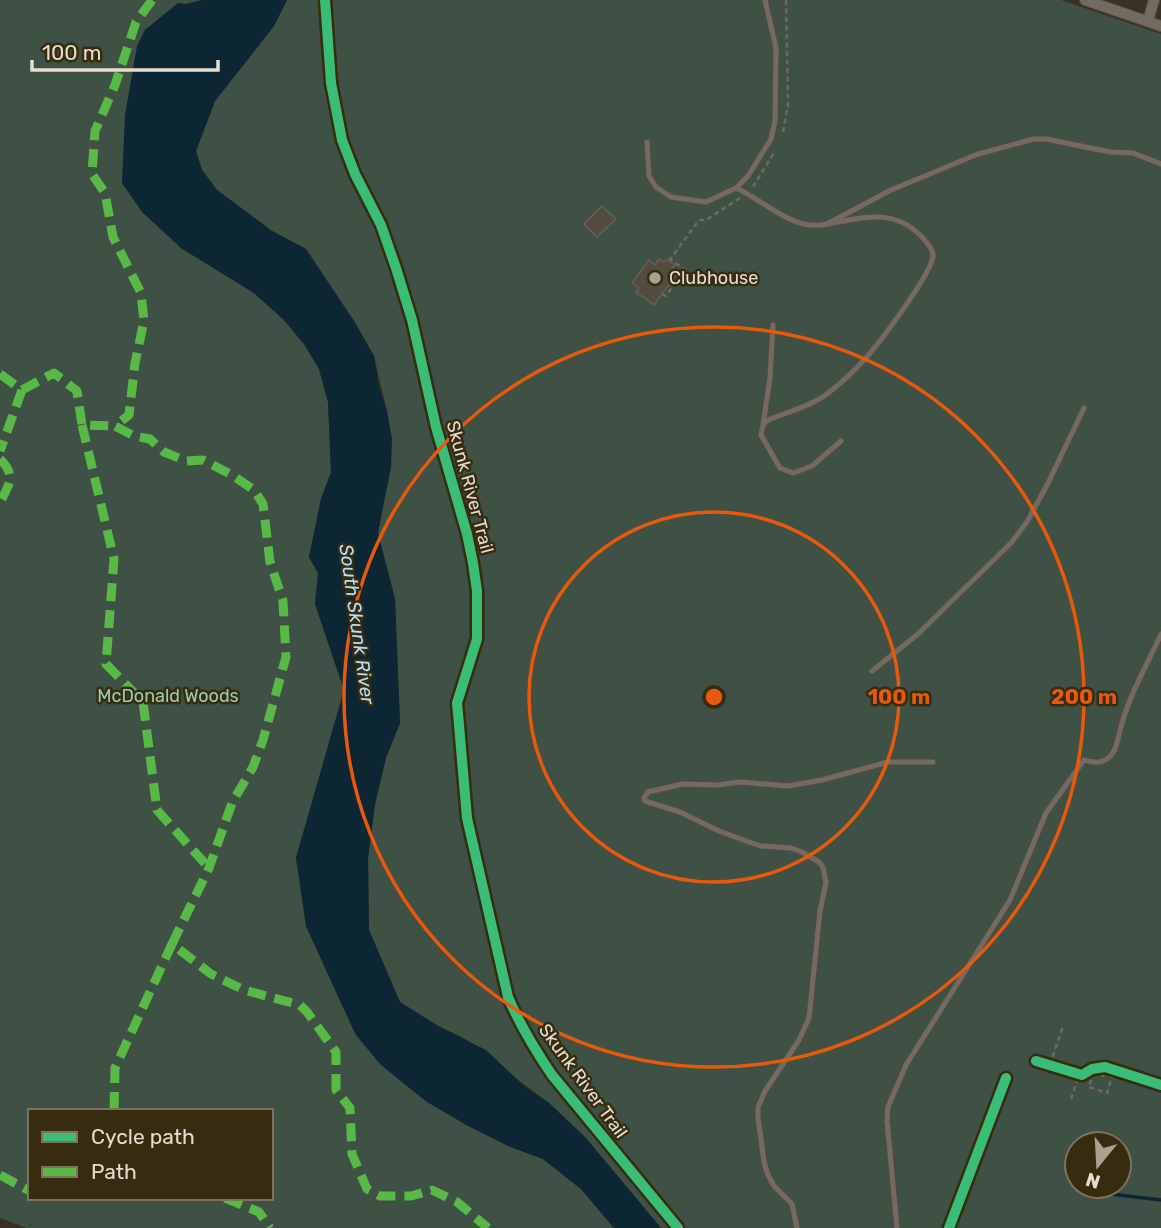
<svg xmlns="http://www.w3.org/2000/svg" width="1161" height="1228" font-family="Rubik,sans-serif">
<rect width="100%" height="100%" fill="#393223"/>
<path fill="#3e5144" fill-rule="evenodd" d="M0,0H202L186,4L125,115V147L181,248L254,293L284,320L304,344L319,369L328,402L331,472L321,499L309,557L318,573L315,604L344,690L296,858L306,926L342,1005L356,1035L508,1146L543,1159L581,1189L614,1228H27L0,1218ZM30,1111H271V1198H30Z
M287,0H1061L1161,34V1228H661L585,1137L549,1103L462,1037L438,1026L400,1002L369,930L368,858L375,804L386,758L400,723L395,599L378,533L383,503L387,411L374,356L354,321L306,249L272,231L217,190L202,170L196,151L215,101L274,26ZM1077,1144H1119V1186H1077Z"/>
<path fill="#0c2633" d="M202,0H287L274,26L215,101L196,151L202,170L217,190L272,231L306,249L354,321L374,356L379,386L387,411L392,439L391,467L378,533L395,599L400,723L386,758L375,804L368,858L369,930L400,1002L438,1026L486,1050L524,1086L549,1103L585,1137L661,1228H614L581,1189L543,1159L508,1146L468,1126L427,1102L403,1083L380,1064L356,1035L342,1005L306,926L296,858L344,690L315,604L318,573L309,557L321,499L331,472L328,402L319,369L304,344L284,320L254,293L181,248L142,212L122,183L125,115L137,46L145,30L178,3L186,4Z"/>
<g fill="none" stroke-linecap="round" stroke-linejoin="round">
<path stroke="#0c2633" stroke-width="3.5" d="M1111,1194L1161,1200"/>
</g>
<path fill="#534a40" stroke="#635a50" stroke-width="2" d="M602,206L616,219L597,237L584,224Z
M659,259L664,262L667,259L675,265L672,268L678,272L654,305L636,292L639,288L632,283L649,260L655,265Z"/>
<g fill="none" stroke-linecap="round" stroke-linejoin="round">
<g stroke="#534d40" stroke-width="7">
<path id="lane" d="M647,142L649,176L656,187L671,197L706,202L736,188L748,176L771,139L775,121L776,48L765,0
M736,188C765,201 793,232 827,224L891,190L978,154L1034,139H1046L1110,152L1133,153L1161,164
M827,224C864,218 893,207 922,237C926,242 933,248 933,255C934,271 879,343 866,358C855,370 840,384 827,394C809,407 787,412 768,420L763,425L761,435L780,468L793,473L812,466L841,441
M763,425L770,378L773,325
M872,671L918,634L1011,543L1027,522L1048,483L1084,408
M797,1228L792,1204L774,1186L768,1175L764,1162L758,1117V1107L765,1091L799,1040L809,1018L820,911L826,883L823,867L819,862L802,852L791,848L761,846L749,842L719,831L680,812L645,801L644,798L648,792L683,784L718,785L740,782L788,786L822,780L888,762H933
M897,1228L887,1120L888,1107L906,1065L1010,900L1046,813L1084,760C1090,762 1098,764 1105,760C1116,755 1117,741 1120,731C1128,696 1147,666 1161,634"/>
</g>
<g stroke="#534d40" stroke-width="12">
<path id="street" d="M1085,0L1161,26
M1148,21L1154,0"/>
</g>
<path stroke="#6f685e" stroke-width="2.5" stroke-dasharray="5 3.5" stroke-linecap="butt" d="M783,132L788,105L786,0
M753,187L775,151
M669,261L699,220H706L740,198
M662,294L666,296L684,269L671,260
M1050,1065L1063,1026
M1087,1072L1091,1080L1089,1087L1107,1093L1114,1070
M1102,1077L1105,1067
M1071,1099L1079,1075"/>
<use href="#lane" stroke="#736b61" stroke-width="5"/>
<use href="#street" stroke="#736b61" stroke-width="10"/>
<path stroke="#58b947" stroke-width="9" stroke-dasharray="18 9" stroke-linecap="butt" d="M152,0L136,22L115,85L95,131L92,174L105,193L113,237L141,293L144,321L135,363L129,415L115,426L134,436L150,439L164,452L186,461L203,460L232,475L254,490L263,504L270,562L283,601L286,657L263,740L253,767L232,803L209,868L172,944L211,974L244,990L300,1005L307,1012L336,1052V1090L350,1108L352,1154L367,1189L380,1196H411L432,1190L457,1202L488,1228
M0,374L22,390L0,451
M22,390L54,373L77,391L82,425L115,426
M82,425L114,559L106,664L143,702L157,810L209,868
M0,459C16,475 10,484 0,502
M114,1110L115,1068L172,944
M0,1175L30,1191
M225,1198L259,1212L270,1228"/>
<g stroke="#372c10" stroke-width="15">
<path id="cycleway" d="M325,0L331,83L342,140L355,174L381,225L396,268L412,320L436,427L467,534L473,563L477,591V639L457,703L459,725L467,818L508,997C520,1025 535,1050 552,1075L678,1228
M1036,1061L1082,1075L1092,1069L1105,1067L1161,1085
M949,1228L1006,1078"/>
</g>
<use href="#cycleway" stroke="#3abd76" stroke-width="10"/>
</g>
<g fill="none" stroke="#e8590c" stroke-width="3.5">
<circle cx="714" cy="697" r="185"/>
<circle cx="714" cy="697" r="370"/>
</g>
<circle fill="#a9a292" stroke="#372c10" stroke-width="2.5" cx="655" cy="278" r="7"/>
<g text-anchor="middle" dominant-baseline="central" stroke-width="5" stroke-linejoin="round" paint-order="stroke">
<g font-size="18" fill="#e5dece" stroke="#372c10" text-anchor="start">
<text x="669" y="278">Clubhouse</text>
</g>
<g font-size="18" fill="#e5dece" stroke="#372c10">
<text transform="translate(470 487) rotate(75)">Skunk River Trail</text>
<text transform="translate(583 1081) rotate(54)">Skunk River Trail</text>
</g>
<g font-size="18" fill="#95cfad" stroke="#372c10">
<text x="168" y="696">McDonald Woods</text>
</g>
<g font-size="19" font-style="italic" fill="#b3e0fc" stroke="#372c10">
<text transform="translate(357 624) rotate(82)">South Skunk River</text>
</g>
</g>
<circle cx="714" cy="697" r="10" fill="#e8590c" stroke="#372c10" stroke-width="3.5"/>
<g font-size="21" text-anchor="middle" font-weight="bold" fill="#e8590c" stroke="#372c10" stroke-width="5" stroke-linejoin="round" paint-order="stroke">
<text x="899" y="704">100 m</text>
<text x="1084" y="704">200 m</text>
</g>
<rect x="28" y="1109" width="245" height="91" fill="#372c10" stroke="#7d735c" stroke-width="2"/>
<rect x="42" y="1132" width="35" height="10" fill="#3abd76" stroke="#7d735c" stroke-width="2"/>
<text x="91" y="1144" font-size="21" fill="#e5dece">Cycle path</text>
<rect x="42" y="1167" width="35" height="10" fill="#58b947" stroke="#7d735c" stroke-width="2"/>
<text x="91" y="1179" font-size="21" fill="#e5dece">Path</text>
<g transform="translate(1098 1165) rotate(198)"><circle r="33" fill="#372c10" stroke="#7d735c" stroke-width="2"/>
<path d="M0-5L12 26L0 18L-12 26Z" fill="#a9a292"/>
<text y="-10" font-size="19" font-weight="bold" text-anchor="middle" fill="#e5dece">N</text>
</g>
<path d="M32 60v10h186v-10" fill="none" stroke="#e5dece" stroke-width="3.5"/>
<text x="42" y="60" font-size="21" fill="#e5dece" stroke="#372c10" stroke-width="5" paint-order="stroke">100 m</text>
</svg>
